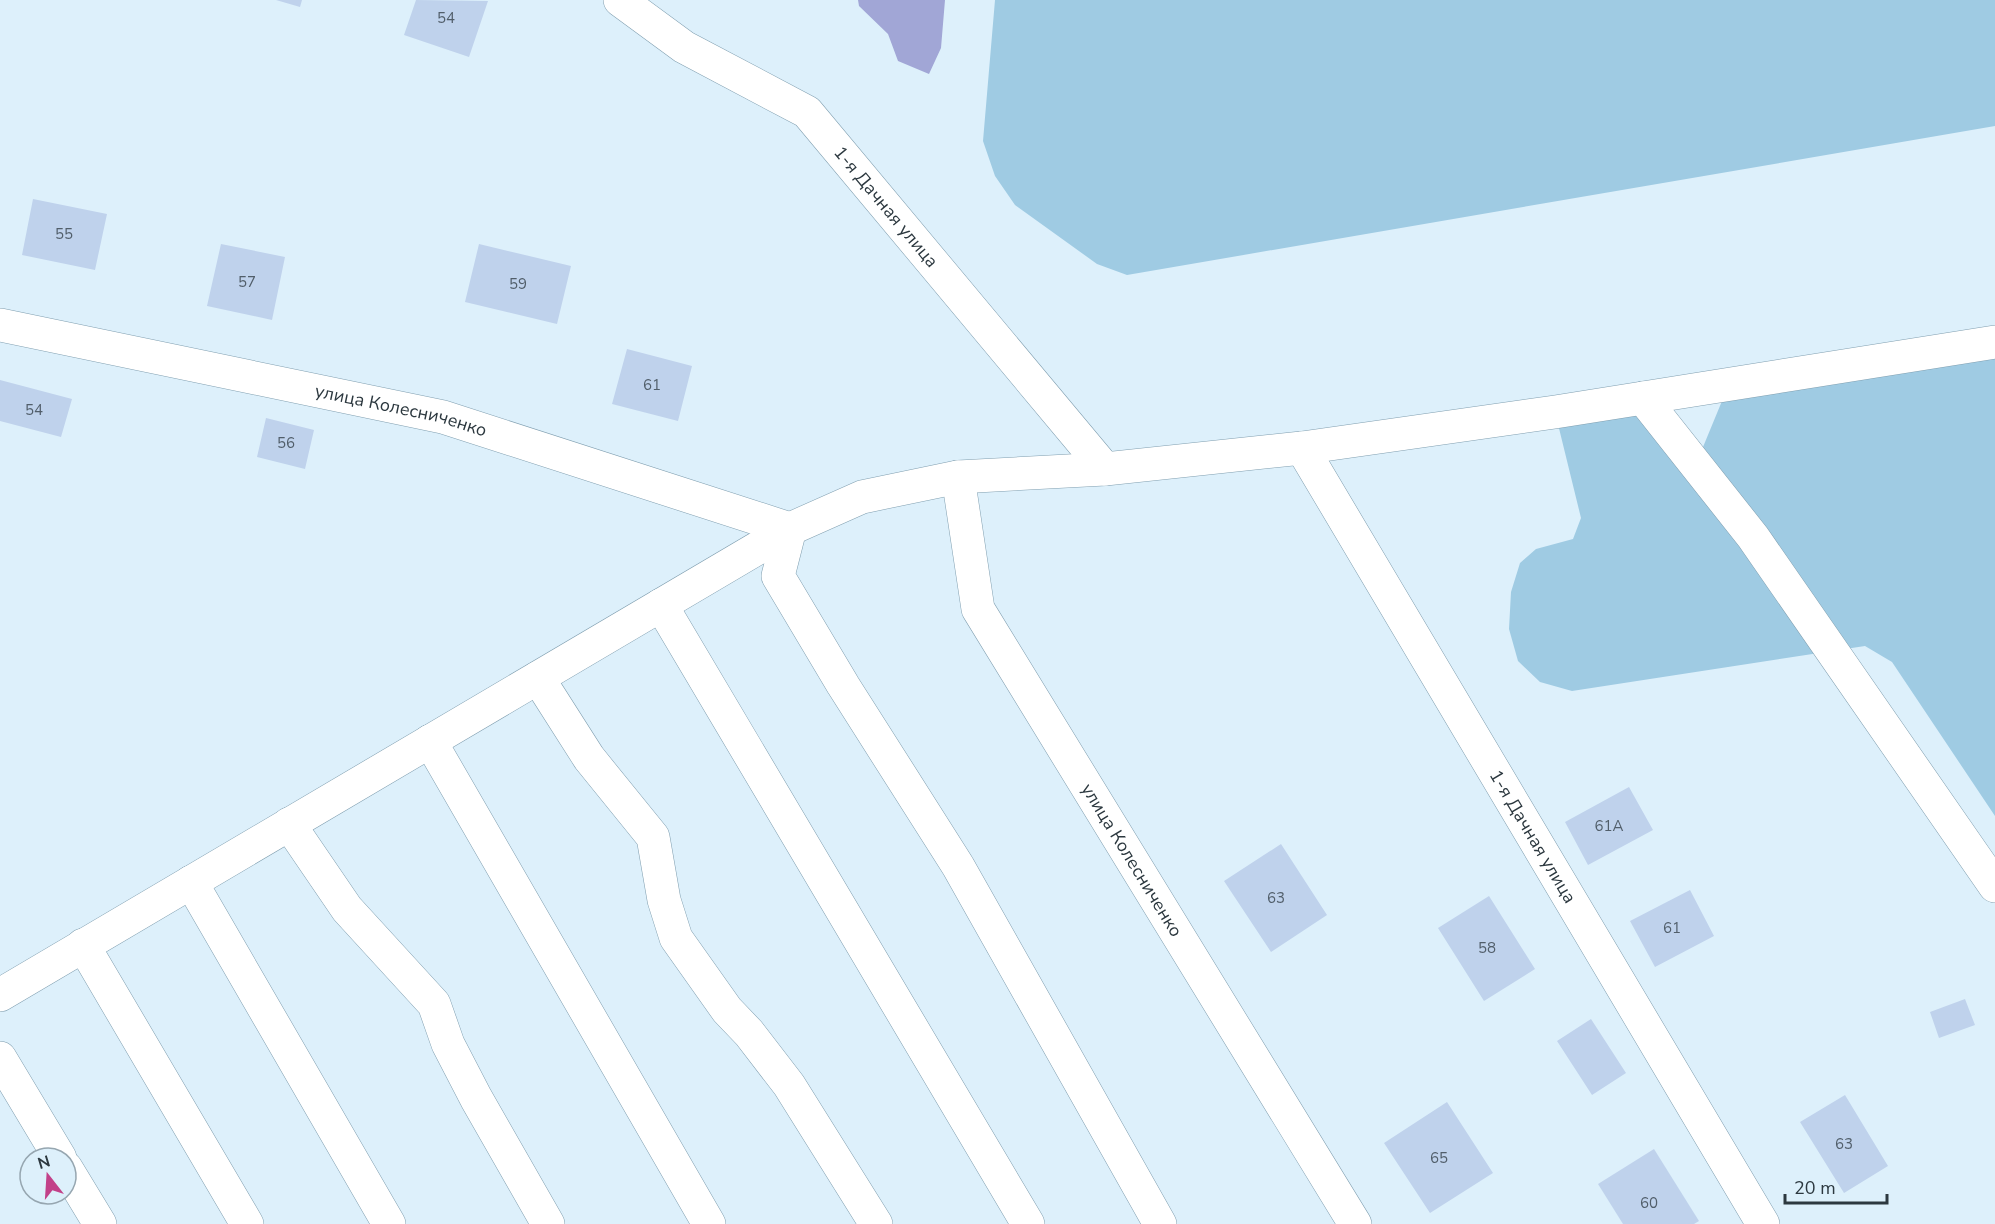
<svg xmlns="http://www.w3.org/2000/svg" width="1995" height="1224" font-family="'Nunito Sans',sans-serif">
<rect width="100%" height="100%" fill="#ddf0fb"/>
<path fill="#9fcbe3" d="M995,0H1995V126L1127,275L1097,264L1015,205L995,176L983,141Z
M1995,342V816L1892,662L1865,646L1572,691L1540,682L1518,661L1509,629L1511,592L1520,563L1536,549L1573,539L1581,518L1555,412L1643,398L1696,464L1729,384Z"/>
<path fill="#a1a6d6" d="M858,0H945L941,48L929,74L898,61L888,34L859,6Z"/>
<path fill="#bfd2ec" d="M276,0H302L300,7Z
M416,0L488,1L469,57L404,35Z
M33,199L107,214L95,270L22,255Z
M221,244L285,257L272,320L207,306Z
M479,244L571,266L557,324L465,302Z
M627,349L692,366L678,421L612,404Z
M0,380L72,399L61,437L0,421Z
M266,418L314,430L305,469L257,457Z
M1629,787L1653,830L1588,865L1565,822Z
M1281,844L1327,915L1271,952L1224,881Z
M1690,890L1714,936L1655,967L1630,921Z
M1489,896L1535,969L1484,1001L1438,928Z
M1965,999L1975,1025L1939,1038L1930,1012Z
M1591,1019L1626,1073L1592,1095L1557,1041Z
M1845,1095L1888,1166L1844,1193L1800,1122Z
M1447,1102L1493,1173L1430,1213L1384,1143Z
M1654,1149L1699,1221L1694,1224H1623L1598,1184Z"/>
<g fill="none" stroke-linecap="round" stroke-linejoin="round">
<g stroke="#809fb0" stroke-width="34">
<g id="minor">
<path id="s1" d="M620,0L684,47L807,112L1105,469"/>
<path id="s2" d="M0,325L443,417L790,529L778,576L843,685L958,866L1160,1224"/>
<path d="M1643,398L1753,537L1995,886"/>
<path id="s3" d="M1302,448L1763,1224"/>
<path id="s4" d="M958,477L978,609L1355,1224"/>
<path d="M661,605L1028,1224"/>
<path d="M538,678L589,758L653,837L664,900L676,938L727,1010L749,1033L789,1085L876,1224"/>
<path d="M430,741L709,1224"/>
<path d="M289,824L347,909L434,1004L448,1044L476,1098L548,1224"/>
<path d="M191,882L389,1224"/>
<path d="M83,945L247,1224"/>
<path d="M0,1058L60,1158"/>
<path d="M66,1168L100,1224"/>
</g>
</g>
<g stroke="#809fb0" stroke-width="34">
<path id="major" d="M0,995L790,529L862,497L958,477L1105,469L1302,448L1555,412L1995,342"/>
</g>
<use href="#minor" stroke="#fff" stroke-width="33"/>
<use href="#major" stroke="#fff" stroke-width="33"/>
</g>
<g text-anchor="middle" dominant-baseline="central" stroke-width="4.5" stroke-linejoin="round" paint-order="stroke">
<g font-size="15" fill="#515e6a">
<text x="446" y="18">54</text>
<text x="64" y="234">55</text>
<text x="247" y="282">57</text>
<text x="518" y="284">59</text>
<text x="652" y="385">61</text>
<text x="34" y="410">54</text>
<text x="286" y="443">56</text>
<text x="1609" y="826">61А</text>
<text x="1276" y="898">63</text>
<text x="1672" y="928">61</text>
<text x="1487" y="948">58</text>
<text x="1844" y="1144">63</text>
<text x="1439" y="1158">65</text>
<text x="1649" y="1203">60</text>
</g>
<g font-size="18" fill="#2c383f" stroke="#ddf0fb">
<text stroke="none"><textPath href="#s1" startOffset="342">1-я Дачная улица</textPath></text>
<text stroke="none"><textPath href="#s2" startOffset="410">улица Колесниченко</textPath></text>
<text stroke="none"><textPath href="#s3" startOffset="452">1-я Дачная улица</textPath></text>
<text stroke="none"><textPath href="#s4" startOffset="428">улица Колесниченко</textPath></text>
</g>
</g>
<g transform="translate(48 1176) rotate(343)"><circle r="28" fill="#ddf0fb" stroke="#96a6b0" stroke-width="1.5"/>
<path d="M0-4.5L10 22L0 15L-10 22Z" fill="#c24189"/>
<text y="-9" font-size="16" font-weight="bold" text-anchor="middle" fill="#2c383f">N</text>
</g>
<path d="M1785 1194v9h102v-9" fill="none" stroke="#2c383f" stroke-width="3"/>
<text x="1794" y="1194" font-size="18" fill="#2c383f" stroke="#ddf0fb" stroke-width="4.5" paint-order="stroke">20 m</text>
</svg>
